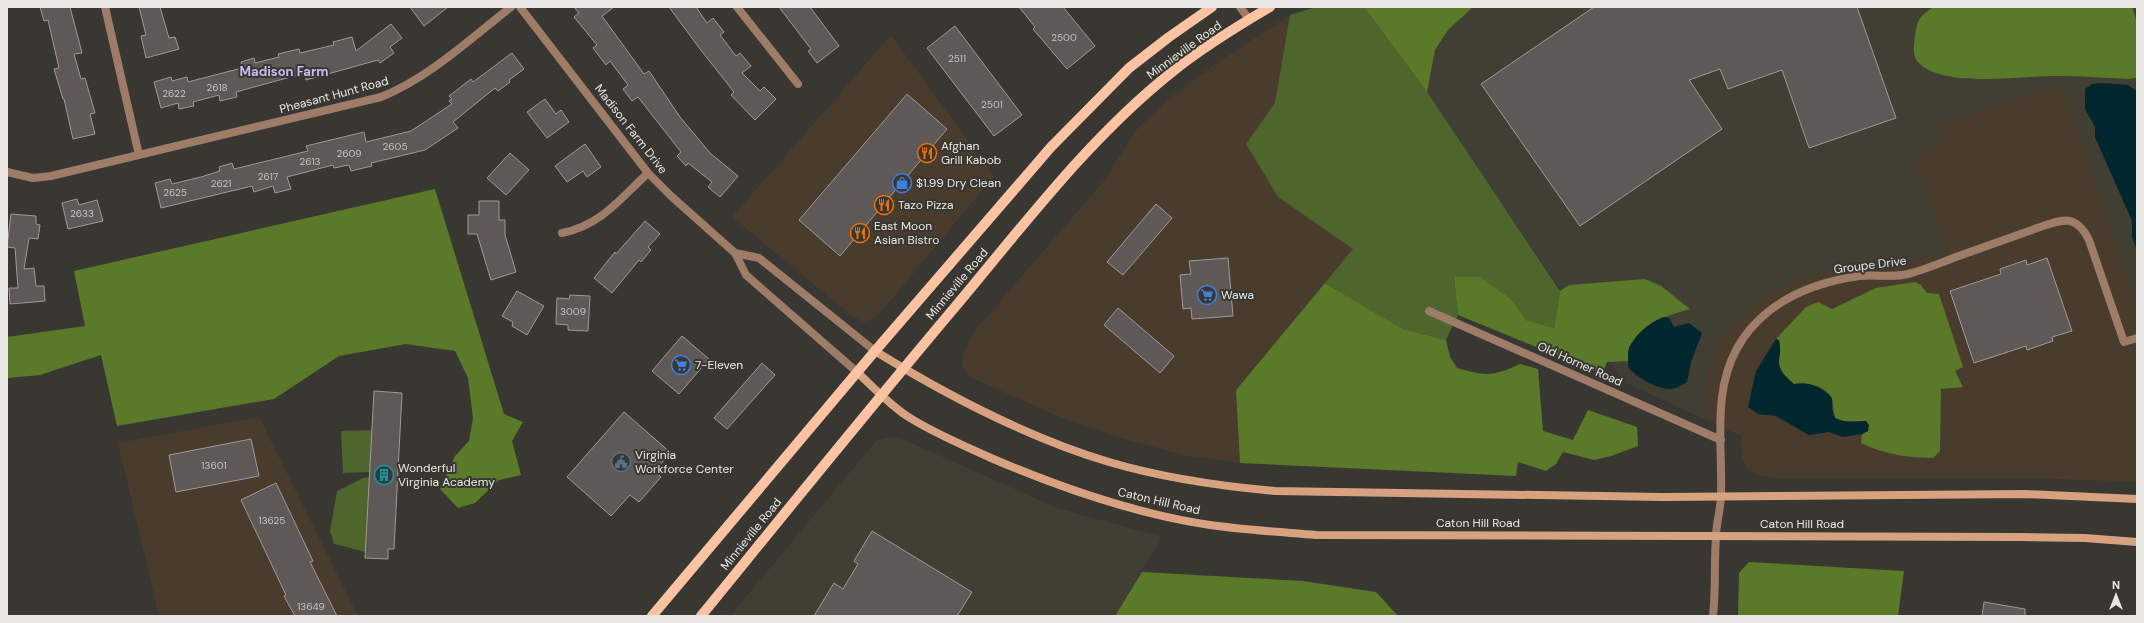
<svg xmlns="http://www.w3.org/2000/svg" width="2144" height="623" font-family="'DM Sans',sans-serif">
<rect width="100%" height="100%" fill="#383732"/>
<path fill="#493c2d" d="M1290,15L1275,103L1246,144L1278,197L1354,249L1236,389L1240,463L1188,456L1120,438L1057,416L970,377L963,368L962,362L964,351L976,329L1103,182L1137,129L1170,98L1211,67Z
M891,35L994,176L877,317L867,321H861L851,315L732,217Z
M2061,83L2137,305V482L2031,478H1773L1756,475L1747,469L1742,458L1741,436L1704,419L1705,386L1710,368L1714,354L1732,322L1755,304L1781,288L1810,276L1853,265L1946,250L1918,171V157L1921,151L1925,147L1940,141L1935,127Z
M259,417L358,616H159L118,443Z"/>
<path fill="#413f34" d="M1366,7H2137V305L2061,83L1936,127L1941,141L1925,147L1921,151L1918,158V171L1946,250L1897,267L1853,265L1810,276L1781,288L1755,304L1732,322L1714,354L1705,386L1704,419L1624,382Z
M891,437L907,441L1057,508L1162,537L1115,616H730L876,441Z"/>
<path fill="#4e662c" d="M1316,7H1364L1427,92L1560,291L1554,328L1526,320L1511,299L1454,277L1458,315L1446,340L1403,329L1325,283L1353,249L1278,197L1246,144L1275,103L1290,15Z
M372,430L370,472L343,473L341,431Z
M370,477L366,552L334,544L330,531L337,491L363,478Z"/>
<path fill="#5a7a29" d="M1364,7H1473L1448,30L1435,50L1427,92Z
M1934,7H2132L2137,22V78L2128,79C2106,78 2083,76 2061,76C2024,75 1948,89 1920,64C1911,57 1914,45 1915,36C1917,20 1920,15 1934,7Z
M435,189L504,414L523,422L512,441L521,475L499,480L475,503L458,508L440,489L455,456L469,441L473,418L468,378L455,351L406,344L339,356L274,399L117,426L101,355L40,375L7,378V337L85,326L74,271Z
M1454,277H1479L1511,299L1526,320L1554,328L1560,291L1569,285L1645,279L1661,286L1690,309C1662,317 1629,327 1629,361L1607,362L1602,374L1458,315Z
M1915,282L1921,285L1927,293L1939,294L1963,367L1955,371L1963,387L1941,389L1940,451L1933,458C1910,458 1882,454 1861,443L1862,434L1868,431L1866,421H1842L1835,418C1833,412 1834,402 1831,397C1825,385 1805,382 1794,384C1778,371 1777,363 1779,343L1776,339L1806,307L1818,302L1832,309L1876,288Z
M1325,283L1403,329L1446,340L1450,357L1457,368C1486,376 1492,377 1520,364L1538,369L1543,431L1573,440L1588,410L1637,427L1638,446L1611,456L1594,460L1563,452L1556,464L1546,471L1518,462L1516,476L1240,463L1236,390Z
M1749,562L1904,571L1898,616H1738L1739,573Z
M1142,572L1303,581L1376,592L1398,616H1115Z"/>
<path fill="#00262e" d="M2103,83L2128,85L2137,91V250L2132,237V221L2095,137V127L2085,109V89L2092,84Z
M1664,317L1669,318L1674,327L1689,323L1702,333L1691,362L1687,382C1682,385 1676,389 1670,389C1657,389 1635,377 1628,367C1629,361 1627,353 1629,348C1635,335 1651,321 1664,317Z
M1776,339L1779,340C1784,362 1769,364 1794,384C1808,381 1822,387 1832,398V409L1835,418C1846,423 1855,422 1866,421L1869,425L1868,431L1862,434L1843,437L1829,432L1809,435L1776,416L1758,414L1748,407L1756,371Z"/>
<path fill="#5e5856" stroke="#a09a97" d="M40,7H70L82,53L74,54L81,79L85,78L95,113L90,114L95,134L73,139L64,99H63L54,69L59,68L48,20L44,21Z
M139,7H160L169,38L175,37L179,49L146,58L141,36L146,35Z
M410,7H448L424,26Z
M574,7H614L602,16L644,74L649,71L680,117L710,153L738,176L720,197L708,187L712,182L688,163L686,166L677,156L681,152L638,97L632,101L623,89L628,85L610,61L606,65L593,48L597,45L574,17L579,13Z
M669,7H696L707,23L713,18L724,32L720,35L736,56L740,53L751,66L742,73L760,91L764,87L776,99L755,120L731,95L734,92L700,49Z
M779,7H810L839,46L817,63L808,51L811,49Z
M1019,7H1063L1095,46L1067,69L1033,29L1035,27Z
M1594,7H1857L1896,118L1809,148L1782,70L1728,89L1720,69L1689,80L1722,129L1580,226L1481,84Z
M391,24L402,38L390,47L394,53L380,63L378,60L306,80L305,73L236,92L237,97L220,101L219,95L193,102L194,106L179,109L178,103L161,108L154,82L171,77L172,81L187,77L188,82L238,69L242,67L241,62L254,58L255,63L279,57L278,54L299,49L300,53L334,45L333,42L352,37L356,51Z
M955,26L1022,115L994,136L927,48Z
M512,53L524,69L509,80L510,82L498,91L495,88L453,122L458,128L425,150L371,163L372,166L351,171L349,165L334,168L333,165L287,177L291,189L275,193L273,186L254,192L252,186L161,208L155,183L170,179L172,184L201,177L220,171L219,167L232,163L234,169L308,151L306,146L364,132L366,142L411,131L452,104L449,101L452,99L449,96L471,79L473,82Z
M907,94L947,129L840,256L799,220Z
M545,99L556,114L561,110L569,122L547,138L527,112Z
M585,144L601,167L587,177L583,171L567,182L555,166Z
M510,153L529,170L506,195L487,178Z
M77,199L79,205L97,200L103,221L68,229L62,203Z
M479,201H499V220H505V235L516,272L491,280L477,234H468V215H479Z
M1156,204L1172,218L1123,275L1107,262Z
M11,214L36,216V224L40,225L38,239L29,238L24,269L34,268L36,286H44L45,301L10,304L9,288H18L15,248L7,247Z
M645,221L660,234L648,247L651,250L641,262L639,260L612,293L594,278L615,252L616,254Z
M1228,258L1233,316L1192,319L1191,308L1183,309L1180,275L1191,274L1189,261Z
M2047,258L2072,331L2052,337L2053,341L2027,350L2026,346L1974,363L1950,291L2001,274L2000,269L2026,260L2027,265Z
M517,291L544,306L527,335L512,326L513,322L502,316Z
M570,295L590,296L588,331L568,330V325L556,324L557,298L569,299Z
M1118,308L1174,356L1160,373L1104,325Z
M682,336L709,359L679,394L652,371Z
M762,363L775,375L727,429L714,418Z
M374,391L402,393L394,549H388V559L365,558Z
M624,412L671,453L654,471L661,477L639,502L630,495L611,516L567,477Z
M251,439L259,476L176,492L169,455Z
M276,483L313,561L310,562L337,616H295L284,596L286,595L241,500Z
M872,531L972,592L957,616H814L834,583L843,589L858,564L854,561Z
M1984,602L2025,609V616H1982Z"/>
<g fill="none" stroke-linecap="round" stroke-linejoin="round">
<path stroke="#9e7c67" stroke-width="8" d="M105,7L139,155
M520,7L648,173L671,196L735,253L746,275L857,372
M737,7L798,84
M1240,7L1249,19
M7,172L33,178L51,176L381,97C430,77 470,39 511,7
M562,233C601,225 620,199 648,173
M735,253L759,258L875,351
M1429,311L1721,440
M1713,616C1716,589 1714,563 1716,537C1716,523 1721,509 1721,494C1722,462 1718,429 1722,397C1731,322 1789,286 1859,276C1875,274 1892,278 1908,274C1924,270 1940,263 1956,257C1984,247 2012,237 2040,227C2064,219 2076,214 2089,240L2124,342L2137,338"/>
<path stroke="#d8a281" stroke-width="8" d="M875,351C948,396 1026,437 1109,462C1163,478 1219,486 1275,491L1663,497L2025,494L2137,499
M857,372C873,387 889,404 907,416C933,433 963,445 991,458C1061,488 1135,514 1210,525C1245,530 1280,532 1316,535L2020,537L2085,538L2137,542"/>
<path stroke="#fbc3a2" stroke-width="10" d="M652,616L875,351L1051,147L1129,68L1169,37L1212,7
M701,616C785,513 869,409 955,307C1023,226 1089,138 1172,72C1202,48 1236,27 1270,7"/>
</g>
<defs>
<g id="restaurant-ring" transform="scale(1)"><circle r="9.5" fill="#383732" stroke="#e8710a" stroke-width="1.5"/><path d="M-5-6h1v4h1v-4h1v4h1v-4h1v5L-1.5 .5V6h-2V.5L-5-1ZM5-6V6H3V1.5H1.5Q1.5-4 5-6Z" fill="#e8710a"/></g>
<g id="shop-ring" transform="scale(1)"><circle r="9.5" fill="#383732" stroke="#3f7fe0" stroke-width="1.5"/><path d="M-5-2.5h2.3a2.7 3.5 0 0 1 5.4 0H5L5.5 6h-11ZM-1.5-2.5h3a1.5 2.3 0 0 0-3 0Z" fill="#3f7fe0"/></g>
<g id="supermarket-ring" transform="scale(1)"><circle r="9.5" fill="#383732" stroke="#3f7fe0" stroke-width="1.5"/><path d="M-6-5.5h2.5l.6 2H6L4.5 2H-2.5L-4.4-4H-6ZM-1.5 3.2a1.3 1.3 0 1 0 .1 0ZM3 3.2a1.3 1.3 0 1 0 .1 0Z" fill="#3f7fe0"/></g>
<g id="civic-ring" transform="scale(1)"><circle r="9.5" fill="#383732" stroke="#5c6f8a" stroke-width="1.5"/><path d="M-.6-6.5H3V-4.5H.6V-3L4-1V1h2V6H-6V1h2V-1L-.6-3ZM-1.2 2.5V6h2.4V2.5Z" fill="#5c6f8a"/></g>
<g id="building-ring" transform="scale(1)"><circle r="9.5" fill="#383732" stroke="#0f9aa8" stroke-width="1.5"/><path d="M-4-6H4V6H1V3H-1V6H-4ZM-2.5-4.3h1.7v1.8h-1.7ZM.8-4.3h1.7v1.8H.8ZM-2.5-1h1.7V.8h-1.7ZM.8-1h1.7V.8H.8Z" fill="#0f9aa8"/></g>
</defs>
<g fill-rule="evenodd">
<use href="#restaurant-ring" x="927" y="153"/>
<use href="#shop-ring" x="902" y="183"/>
<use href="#restaurant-ring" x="884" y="205"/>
<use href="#restaurant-ring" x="860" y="233"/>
<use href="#supermarket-ring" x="1207" y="295"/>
<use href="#supermarket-ring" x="681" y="365"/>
<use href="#civic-ring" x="621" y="462"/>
<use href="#building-ring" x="384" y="475"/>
</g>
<g text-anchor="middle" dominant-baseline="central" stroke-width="4" stroke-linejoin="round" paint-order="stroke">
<g font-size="10" fill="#c6c3c0">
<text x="1064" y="37">2500</text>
<text x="957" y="58">2511</text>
<text x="217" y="87">2618</text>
<text x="174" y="93">2622</text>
<text x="992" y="104">2501</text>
<text x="395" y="146">2605</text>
<text x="349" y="153">2609</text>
<text x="310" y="161">2613</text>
<text x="268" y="176">2617</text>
<text x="221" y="183">2621</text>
<text x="175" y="192">2625</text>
<text x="82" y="213">2633</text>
<text x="573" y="311">3009</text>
<text x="214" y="465">13601</text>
<text x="272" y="520">13625</text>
<text x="311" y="606">13649</text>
</g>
<g font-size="12" fill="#e8e7e4" stroke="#383732">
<text transform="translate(1184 50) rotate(-36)">Minnieville Road</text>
<text transform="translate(334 95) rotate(-15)">Pheasant Hunt Road</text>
<text transform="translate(631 129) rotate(52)">Madison Farm Drive</text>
<text transform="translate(1870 265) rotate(-7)">Groupe Drive</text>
<text transform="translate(957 284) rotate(-50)">Minnieville Road</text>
<text transform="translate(1580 364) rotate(24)">Old Horner Road</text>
<text transform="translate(1159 501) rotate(13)">Caton Hill Road</text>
<text x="1478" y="523">Caton Hill Road</text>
<text x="1802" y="524">Caton Hill Road</text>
<text transform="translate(751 534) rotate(-51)">Minnieville Road</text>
</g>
<g font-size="12" fill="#e8e7e4" stroke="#383732" text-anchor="start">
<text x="941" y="146">Afghan<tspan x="941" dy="14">Grill Kabob</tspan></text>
<text x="916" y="183">$1.99 Dry Clean</text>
<text x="898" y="205">Tazo Pizza</text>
<text x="874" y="226">East Moon<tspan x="874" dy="14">Asian Bistro</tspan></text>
<text x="1221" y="295">Wawa</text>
<text x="695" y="365">7-Eleven</text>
<text x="635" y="455">Virginia<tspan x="635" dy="14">Workforce Center</tspan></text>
<text x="398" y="468">Wonderful<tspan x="398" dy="14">Virginia Academy</tspan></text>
</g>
<g font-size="13" font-weight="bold" fill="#c7bcf5" stroke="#383732">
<text x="284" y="71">Madison Farm</text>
</g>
</g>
<rect width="2144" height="623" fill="none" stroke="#e8e7e4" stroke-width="16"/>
<g transform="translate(2116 595)" stroke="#383732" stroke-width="3" paint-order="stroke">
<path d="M0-3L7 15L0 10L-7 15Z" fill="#e8e7e4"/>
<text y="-6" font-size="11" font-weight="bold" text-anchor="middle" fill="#e8e7e4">N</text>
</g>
</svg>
